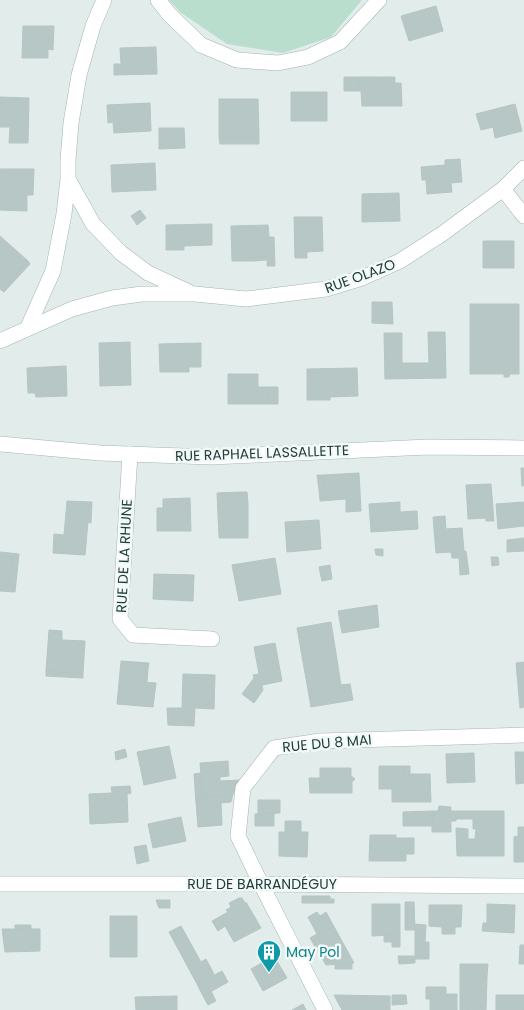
<svg xmlns="http://www.w3.org/2000/svg" width="524" height="1010" font-family="Poppins,sans-serif">
<rect width="100%" height="100%" fill="#e2eceb"/>
<path fill="#badece" d="M169,0H362L331,37L283,53L227,44L180,12Z"/>
<path fill="#b7c7c5" stroke="#b4c6c4" d="M436,6L443,31L409,41L401,16Z
M23,26H54L53,50L48,49V58H22Z
M156,47L157,74L114,75V64H121L120,48Z
M344,77H358V91H344Z
M358,77H382V83H401L402,106H362L361,91H358Z
M382,77H395V83H382Z
M291,92H327V121H291Z
M0,97L29,98L28,143H9L10,127H0Z
M219,99H258L259,137H219Z
M150,103L151,131L114,133L113,122L108,123L107,105Z
M515,104L522,131L495,138L493,127L481,130L476,114Z
M159,128H184L185,148L159,149Z
M219,137H259V144H220Z
M460,159L462,182L451,183L452,192L427,194L426,180H422L421,167L445,165V160Z
M155,163L156,190L112,192L111,165Z
M0,169H34L33,195H27V211L0,210Z
M399,193L400,221L362,222V194Z
M140,210L146,218L137,225L131,216Z
M294,217H322L323,251L307,252V258H295Z
M212,224V245L184,246V250H166V225Z
M268,225L269,237H274L275,266H267V256L253,257L254,261H232L231,226Z
M0,236L28,261L1,290L0,288Z
M483,241H514V268H483Z
M267,256L266,260L254,261L253,257Z
M28,261L30,264L4,292L1,290Z
M372,302H392L393,324L372,323Z
M470,304H519V374H510L509,377H504V374H470Z
M428,332H445L446,378L385,379L384,333H402V363H429Z
M130,342L131,385L100,386L99,343Z
M201,343V367H189V372H160L159,344Z
M66,366L67,396L36,397L35,393H28L27,368Z
M357,368L358,396L330,397V400H307V369Z
M228,374H258V387H268V404H228Z
M268,387H278V404H268Z
M521,468H524V486H522Z
M359,473L361,511L346,512V499L320,501L319,489L325,488L324,475Z
M317,475H324L325,488L319,489Z
M491,484L494,521H486V518L468,519L466,485Z
M242,492L243,504H248V538H219L217,493Z
M242,492H247L248,504H243Z
M190,498L191,531H157V514H163V499Z
M67,501L92,502L91,523L88,522L85,555L53,553L54,534L64,535Z
M400,502V512L417,511L418,529L371,532L369,504Z
M524,502V526L498,529L496,504Z
M157,508H163V514H157Z
M445,516L446,529L462,528L464,551H466L469,574L460,575L459,558H452L451,552L436,553L433,517Z
M319,520L321,549L287,552L285,522Z
M524,538V551L507,552V540Z
M375,549H383V556L376,555Z
M0,552L19,554L15,592L0,591V586H9L12,557H0Z
M0,557H12L9,586H0Z
M491,557H498L499,565L492,566Z
M275,558L281,594L239,601L232,565Z
M330,565L332,579L322,581L319,567Z
M154,574L194,575L193,601L153,599Z
M377,605L379,627L342,633L338,611Z
M331,622L341,685L350,684L353,700L311,707L297,628Z
M49,630L62,631V640L85,641L83,673L46,671Z
M275,643L282,681L262,685L263,690L254,703L242,694L254,678L253,675L259,674L254,647Z
M121,661L149,663L148,669L145,668L144,682L156,683L153,707L117,704Z
M524,662V707L520,708L516,663Z
M145,668L148,669L147,682H144Z
M46,671L83,673V678L46,676Z
M183,674L215,675L214,709L195,708L194,726L168,725L167,708H182Z
M169,746L176,778L144,785L137,752Z
M125,749L127,757L116,760L115,752Z
M515,752H524V783L516,784Z
M474,753L475,782L447,783L446,754Z
M228,761L229,776L220,777V781L240,780L233,794L203,797L200,763Z
M379,766H404V774H430L431,802H392V789H379Z
M404,766H410V774H404Z
M320,768H351V776L355,779L352,782V793H310L309,778H320Z
M201,773L203,802L196,803L194,774Z
M130,786L131,793L127,794L128,822L90,824L89,794L112,793L111,787Z
M233,794L231,802L221,803L222,825L198,827L196,803L203,802V797Z
M258,800H280V813L258,814Z
M439,806L451,807V811H438Z
M432,811V826H403V812Z
M432,811H504V856H457L456,828L468,829V839H475L476,829H473V819H456V821H451V832H432Z
M274,813V826H255V814Z
M181,817L186,841L153,848L148,824Z
M285,821H301V832H308L307,857L279,856V832H285Z
M518,827H524V862H514V837L518,836Z
M370,835H396V838H414V854H406V861H369Z
M146,845L149,861L137,864L134,847Z
M302,896H330V899H334V903H302Z
M239,898H242L245,903L246,902L261,928L234,942L225,926L218,931L212,921L228,912L226,910L231,907L229,903Z
M156,900H170V908H159Z
M405,902H414L415,930H405Z
M372,904H400V947H392V935L372,936Z
M487,904L515,905L514,933L482,931L483,923H487Z
M429,905H462L461,927H455V934H442V927L429,926Z
M317,912L320,916L326,912L354,963L326,965L310,938L317,934L308,917Z
M110,916H137V957H110Z
M415,924L426,925L425,942H429V959H415Z
M15,925H31V929H15Z
M181,926L201,962L206,959L214,974L197,984L169,932Z
M2,929H40V951L5,952Z
M384,935H392V942H384Z
M520,945H524V964H519Z
M274,956L287,978L263,991L251,969Z
M398,956H415V963L399,964Z
M352,963V969H335V964Z
M460,964H474V976L487,977L486,1010H467L468,1003H460Z
M474,964H488L487,977L474,976Z
M222,971L228,982L203,996L197,984Z
M426,987H446V994H457V1010H430V999H426Z
M211,991L216,1001L208,1005L203,996Z
M334,995L390,996V1010H342Z
M392,995H406L407,1004L392,1005Z
M496,995H524V1010H496Z
M177,996V1010H136L135,997Z
M460,1003H468L467,1010H460Z
M303,1004L306,1010H292Z"/>
<g fill="none" stroke-linecap="round" stroke-linejoin="round">
<g stroke="#a4b4b4" stroke-width="16">
<path id="street" d="M158,0L169,14L201,45L237,60L278,63L308,57L340,42L379,0
M68,179L93,224L121,253L148,273L189,292
M503,189L524,216
M28,327L53,271L64,214L68,179V160L71,123L79,75L93,26L104,0
M0,341L72,309L112,298L142,294H195L246,299L326,289L362,278L400,261L442,234L503,189L524,168
M130,454L120,619L133,635L212,639
M0,884H261L524,886
M325,1010L261,884L238,836L243,788L274,748L320,741L524,735"/>
</g>
<g stroke="#a0b8b6" stroke-width="16">
<path id="secondary" d="M0,444L100,453L211,457L428,447L524,448"/>
</g>
<use href="#street" stroke="#fff" stroke-width="15"/>
<use href="#secondary" stroke="#fff" stroke-width="15"/>
</g>
<defs>
<g id="building-pin" transform="scale(1.25)"><path d="M0 17L-7.5 6A9.5 9.5 0 1 1 7.5 6Z" fill="#0f9aa8" stroke="#f2f9f7"/><path d="M-4-6H4V6H1V3H-1V6H-4ZM-2.5-4.3h1.7v1.8h-1.7ZM.8-4.3h1.7v1.8H.8ZM-2.5-1h1.7V.8h-1.7ZM.8-1h1.7V.8H.8Z" fill="#fff"/></g>
</defs>
<g fill-rule="evenodd">
<use href="#building-pin" x="269" y="952"/>
</g>
<g text-anchor="middle" dominant-baseline="central" stroke-width="5" stroke-linejoin="round" paint-order="stroke">
<g font-size="14" fill="#213d3e" stroke="#f2f9f7">
<text transform="translate(360 276) rotate(-20)">RUE OLAZO</text>
<text transform="translate(262 453) rotate(-2)">RUE RAPHAEL LASSALLETTE</text>
<text transform="translate(124 556) rotate(-87)">RUE DE LA RHUNE</text>
<text transform="translate(327 743) rotate(-5)">RUE DU 8 MAI</text>
<text x="262" y="884">RUE DE BARRANDÉGUY</text>
</g>
<g font-size="14" fill="#0d838f" stroke="#f2f9f7" text-anchor="start">
<text x="286" y="952">May Pol</text>
</g>
</g>
</svg>
